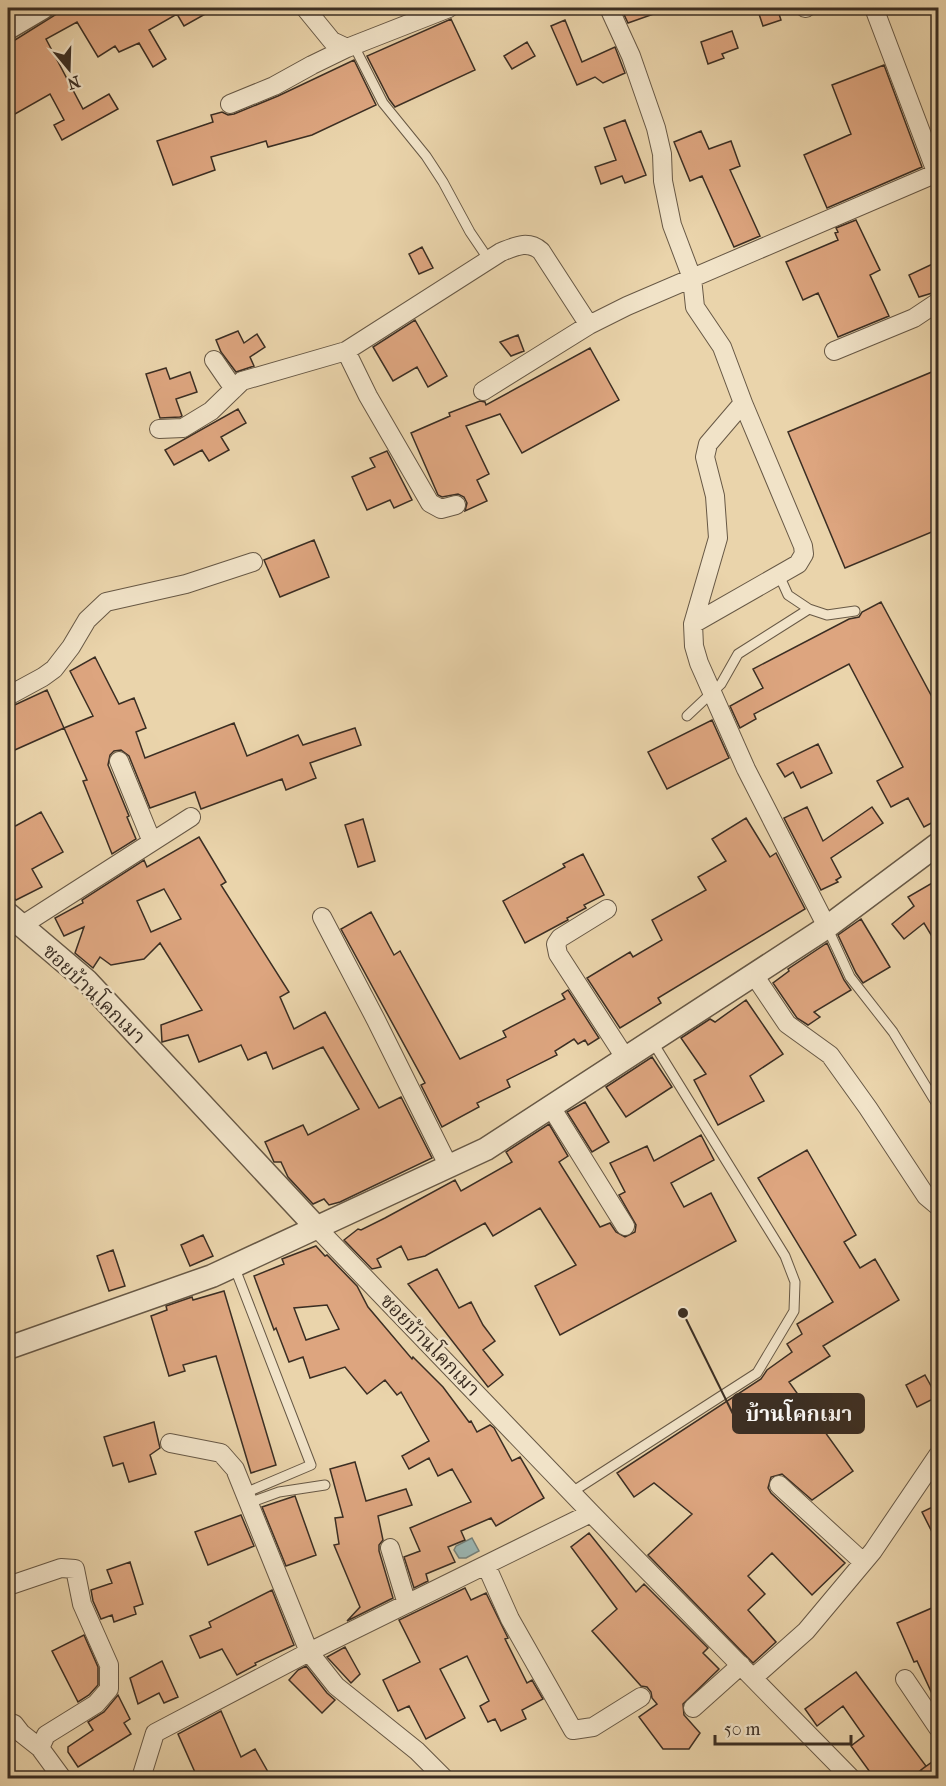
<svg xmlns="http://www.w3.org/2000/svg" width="946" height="1786" font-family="'IM FELL French Canon','Noto Serif Thai',serif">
<rect width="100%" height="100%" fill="#ead4ab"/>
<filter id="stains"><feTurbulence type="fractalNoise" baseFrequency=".00333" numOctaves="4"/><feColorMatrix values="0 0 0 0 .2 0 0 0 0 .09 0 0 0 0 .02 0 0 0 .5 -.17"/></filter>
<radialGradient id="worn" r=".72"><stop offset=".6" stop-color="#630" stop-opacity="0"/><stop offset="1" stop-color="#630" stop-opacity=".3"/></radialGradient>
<path fill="#9bb6b3" stroke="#758079" stroke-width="1.5" d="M472,1538L479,1551L466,1558H459L454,1550L456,1546Z"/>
<path fill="#dda57f" stroke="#3b2e23" stroke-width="1.5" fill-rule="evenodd" d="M66,8H216L184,26L177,14L149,30L166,59L153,67L139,43L119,52L115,46L98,57L77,22L46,39L83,109L109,94L118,109L62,140L54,125L64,120L50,94L8,118V41L15,40Z
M621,8H665V10L628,23Z
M757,8H777L781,20L763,26Z
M451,19L475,70L395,107L389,99L367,56Z
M565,20L582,62L615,47L625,73L603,83L595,77L577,85L551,26Z
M732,31L738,48L722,54L724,58L708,64L701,42Z
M527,42L535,56L512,69L504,56Z
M354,60L376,105L312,135L268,147L266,141L211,157L215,170L173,185L157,141L213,122L211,115L222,112L228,115L234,114L278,96Z
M884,65L922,167L827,208L804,155L851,134L832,85Z
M625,120L646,175L625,183L622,176L601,184L595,167L616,160L604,128Z
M701,131L709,149L731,141L740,166L730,170L760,236L734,247L702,176L690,181L674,142Z
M856,220L880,270L870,275L889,316L838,337L818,293L803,300L786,262L838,240L835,233L838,232L836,228Z
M422,247L433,268L419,274L409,254Z
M939,261V291L919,297L909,275Z
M415,320L447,376L428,387L417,367L393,381L373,347Z
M238,331L244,343L257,334L265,347L250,357L254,366L236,372L221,352L216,340Z
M518,335L524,351L511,356L500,342Z
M590,348L619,400L522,453L500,414L466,426L489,474L477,480L487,501L465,511L467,503L464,497L458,494L442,497L438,495L411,433L450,416L449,413L480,401L485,402L486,405Z
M166,368L170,379L190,372L197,392L176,399L182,416L180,417L160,418L146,374Z
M939,369V529L845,568L788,432Z
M238,409L246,423L221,437L229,450L209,461L202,450L174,465L165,450Z
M387,451L412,500L394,508L390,500L367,510L352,477L375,467L370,458Z
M314,540L329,577L280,597L264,560Z
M881,602L939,710V819L924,827L908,798L891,807L877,781L903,767L849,664L754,714L756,719L740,728L730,706L763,688L753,669L849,619L859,617L862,612Z
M95,657L119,704L134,698L146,728L136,732L145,758L234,723L247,756L298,735L303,745L355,728L361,745L310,763L316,778L286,790L282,779L201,809L195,792L150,808L129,756L121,750L114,751L110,755L108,765L129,816L127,817L136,839L112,854L83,781L87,780L64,728L93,716L70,671Z
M47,690L64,728L8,753V708Z
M712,720L729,758L667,789L648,752Z
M818,744L832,773L801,788L793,772L785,777L777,764Z
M807,807L823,841L872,807L883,823L831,858L841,877L836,880L838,882L821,890L784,818Z
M41,812L63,852L32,869L42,887L16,900L8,893V881L14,878L8,866V830Z
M746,818L770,857L776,853L805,909L658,998L661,1003L620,1028L587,978L630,952L633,957L662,940L652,920L706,890L698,877L726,861L712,839Z
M363,819L375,861L358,867L345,825Z
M199,837L226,882L221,885L289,992L280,997L294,1029L325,1012L379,1108L401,1097L432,1158L340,1202L329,1205L324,1199L313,1204L288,1177L281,1162H274L265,1142L303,1125L308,1135L359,1109L323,1047L273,1069L266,1052L248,1060L241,1045L199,1062L188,1035L162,1042L161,1025L202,1010L160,943L144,959L111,965L100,957L93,968L75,953L84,927L64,936L55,918L83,903L82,900L144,860L147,867ZM164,889L181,919L151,932L137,901Z
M583,854L604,895L584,905L586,908L567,918L568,920L564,922L525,943L503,901L565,867L563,864Z
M939,879V948L924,923L904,939L892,924L914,906L908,897Z
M371,912L394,955L400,951L460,1059L506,1037L503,1031L565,999L562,994L568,990L599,1038L588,1045L585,1040L578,1044L574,1039L555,1051L557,1055L507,1080L510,1087L477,1103L479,1107L442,1127L421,1085L425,1083L341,929Z
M861,919L890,967L863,983L856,973L838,935Z
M827,943L844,980L851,990L814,1012L820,1017L808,1025L797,1018L773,983L789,971L788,969Z
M746,1000L783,1054L750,1076L764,1101L718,1125L694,1080L706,1074L681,1038L710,1019L715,1022Z
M652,1057L672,1087L626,1117L606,1087Z
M585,1102L609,1142L592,1152L567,1112Z
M549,1124L568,1156L559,1162L600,1227L610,1223L616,1232L625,1237L635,1232L636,1225L619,1195L625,1192L610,1163L647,1146L654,1161L701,1135L714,1160L671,1183L684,1207L711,1193L736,1241L560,1335L535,1286L576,1265L540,1208L493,1236L485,1223L425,1256L408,1260L401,1246L377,1259L381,1267L372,1269L344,1240L358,1229L361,1230L385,1218L455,1180L461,1191L512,1162L506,1152Z
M807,1150L856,1235L844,1242L860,1268L875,1259L899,1300L823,1346L830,1356L789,1382L853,1471L812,1500L782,1474L771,1477L768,1488L771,1493L845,1563L812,1595L772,1553L748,1576L765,1594L748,1610L776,1642L753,1663L648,1555L692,1514L654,1483L634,1497L617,1473L761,1379L767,1370L792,1352L787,1344L802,1334L797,1324L833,1302L758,1178Z
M203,1235L213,1256L190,1266L181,1245Z
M316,1246L325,1256L327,1255L357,1286L368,1307L412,1359L413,1357L443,1387L469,1422L471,1421L477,1432L490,1425L494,1428L512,1461L520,1457L544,1498L496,1526L491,1518L461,1531L465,1540L448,1547L455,1562L426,1574L428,1581L414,1588L404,1557L420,1551L410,1528L471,1502L452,1469L438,1476L429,1458L409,1469L402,1456L429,1441L401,1392L397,1395L385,1380L367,1394L345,1367L310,1378L303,1357L289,1362L276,1328L274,1330L254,1276L284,1264L282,1259ZM327,1305L339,1329L306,1340L294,1308Z
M113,1250L125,1286L109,1291L97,1256Z
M437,1269L459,1308L471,1302L483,1325L495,1341L483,1350L503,1375L488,1387L408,1284Z
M224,1291L276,1465L251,1473L216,1356L183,1365L185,1371L169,1376L151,1316L167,1310L166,1306L192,1297L193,1300Z
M925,1375L937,1397L917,1407L906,1385Z
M154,1422L160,1448L150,1455L156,1474L129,1482L123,1463L113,1466L104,1437Z
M355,1462L366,1501L406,1489L412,1505L378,1516L383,1540L379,1545V1551L393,1598L347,1621L360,1607L334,1545L339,1544L335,1518L343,1517L330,1469Z
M295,1496L316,1555L286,1566L262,1507Z
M939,1504V1546L922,1512Z
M241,1515L254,1546L208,1565L195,1532Z
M589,1533L636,1592L644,1584L708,1648L703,1653L719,1669L683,1704L684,1715L700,1733L689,1749H663L639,1717L657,1704L652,1698L651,1692L647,1687L641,1686L592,1631L617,1609L571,1547Z
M130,1562L143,1604L134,1607L136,1614L114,1622L112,1615L101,1619L93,1601L91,1590L112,1583L107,1570Z
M465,1588L471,1600L486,1593L508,1638L505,1639L527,1683L532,1680L543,1699L522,1710L526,1719L501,1731L495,1719L488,1722L480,1706L489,1701L467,1656L440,1669L465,1718L426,1739L409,1706L398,1711L383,1680L420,1662L399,1620Z
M272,1590L294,1645L255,1663L256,1665L237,1675L222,1649L200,1658L190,1636L211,1627L209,1622Z
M939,1605V1709L917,1661L914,1662L897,1623Z
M84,1635L98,1667V1685L89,1695L78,1702L52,1651Z
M345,1647L360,1674L351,1683L327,1657Z
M162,1661L178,1697L164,1703L159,1693L138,1704L130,1678Z
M306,1666L327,1693L335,1700L322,1713L289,1680L298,1670Z
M856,1672L926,1766L909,1779H875L851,1746L864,1736L843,1706L817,1726L805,1709Z
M118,1695L130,1719L124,1723L131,1734L78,1767L68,1752V1747L93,1730L88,1722L104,1712Z
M221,1711L241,1757L255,1749L272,1779H198L178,1734Z
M939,1757V1779H927L921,1770Z"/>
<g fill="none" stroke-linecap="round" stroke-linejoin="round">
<g stroke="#675845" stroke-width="11">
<path id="service" d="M354,46L383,103L426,156L443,182L470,232L489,260
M779,575L788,595L809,609L827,615L855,611
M687,716L721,684L738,654L809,609
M827,927L850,977L893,1032L938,1106
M234,1266L311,1465L245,1493
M572,1492L757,1373L794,1311L795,1282L785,1256L652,1041
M249,1503L279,1492L325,1485"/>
</g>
<g stroke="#675845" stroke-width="20">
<path id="minor" d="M305,8L332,41L347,48
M609,8L631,56L656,128L662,154L663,181L672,225L692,278L695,307L722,347L743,403L708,444L705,457L715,496L718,538L693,624L694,646L699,663L746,769L827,927
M805,8H806
M874,8L938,177
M230,104L274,86L312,65L347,48L449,8
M346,351L368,396L430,503L441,509L456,505
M834,351L914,318L938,302
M214,360L234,389
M483,391L589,325L627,306L937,173
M159,429L183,428L211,411L242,381L346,351L501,252C516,246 528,240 541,251L589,325
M693,624L798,564L804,554L803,546L743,403
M8,696L43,677L54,669L71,647L87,620L106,602L186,584L253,562
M119,761L152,842
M607,909L560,938L556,944L558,954L626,1059
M322,917L376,1020L449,1167
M21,926L191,817
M754,975L787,1024L830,1055L868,1108L926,1196L938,1206
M551,1107L625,1226
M317,1228L591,1513L851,1778
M170,1443L221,1453L235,1469L309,1652L336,1686L417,1751L444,1778
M779,1485L863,1562
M390,1548L407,1604
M486,1565L510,1619L573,1730L593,1727L641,1697
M8,1586L61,1568L75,1569L82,1604L109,1665V1689L96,1704L46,1735L40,1748
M753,1678L806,1631L873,1551L938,1455
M905,1679L938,1728
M693,1708L741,1665
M8,1722L14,1724L21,1733L40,1748L62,1778
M141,1778L155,1733L309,1652L591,1513"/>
</g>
<g stroke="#675845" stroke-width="25">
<path id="tertiary" d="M8,28L42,8
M8,914L87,981L317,1228
M8,1348L212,1276L486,1149L827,927L938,844"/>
</g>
<use href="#service" stroke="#f1e3c8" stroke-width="9"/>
<use href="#minor" stroke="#f1e3c8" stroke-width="18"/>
<use href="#tertiary" stroke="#f1e3c8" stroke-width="22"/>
</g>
<g text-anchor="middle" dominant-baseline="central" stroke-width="5" stroke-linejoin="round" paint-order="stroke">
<g font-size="20" fill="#3b2e23" stroke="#f1e3c8">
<text transform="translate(94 994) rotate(44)">ซอยบ้านโคกเมา</text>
<text transform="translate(430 1345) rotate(46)">ซอยบ้านโคกเมา</text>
</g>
</g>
<path fill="none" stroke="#3b2e23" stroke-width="2" d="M683 1313L733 1414"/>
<circle fill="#3b2e23" stroke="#f1e3c8" stroke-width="2" cx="683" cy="1313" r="6"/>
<rect fill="#3b2e23" stroke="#3b2e23" stroke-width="2" x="733" y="1394" width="131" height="39" rx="6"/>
<g font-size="21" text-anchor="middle" font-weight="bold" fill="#fff">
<text x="799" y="1421">บ้านโคกเมา</text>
</g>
<rect width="946" height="1786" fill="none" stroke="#ead4ab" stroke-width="30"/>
<rect x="9" y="9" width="928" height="1768" fill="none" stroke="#3b2e23" stroke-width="3"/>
<rect x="15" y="15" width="916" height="1756" fill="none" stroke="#3b2e23" stroke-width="1.5"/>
<g transform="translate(69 69) rotate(161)" stroke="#f1e3c8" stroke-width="4.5" paint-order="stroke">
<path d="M0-4.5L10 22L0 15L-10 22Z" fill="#3b2e23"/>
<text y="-9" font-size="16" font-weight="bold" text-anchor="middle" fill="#3b2e23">N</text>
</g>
<path d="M715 1735v9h136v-9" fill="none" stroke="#3b2e23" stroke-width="3"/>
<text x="724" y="1735" font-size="18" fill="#3b2e23" stroke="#f1e3c8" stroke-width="4.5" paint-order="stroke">50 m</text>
<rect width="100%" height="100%" filter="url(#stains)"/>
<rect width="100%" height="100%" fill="url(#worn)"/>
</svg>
